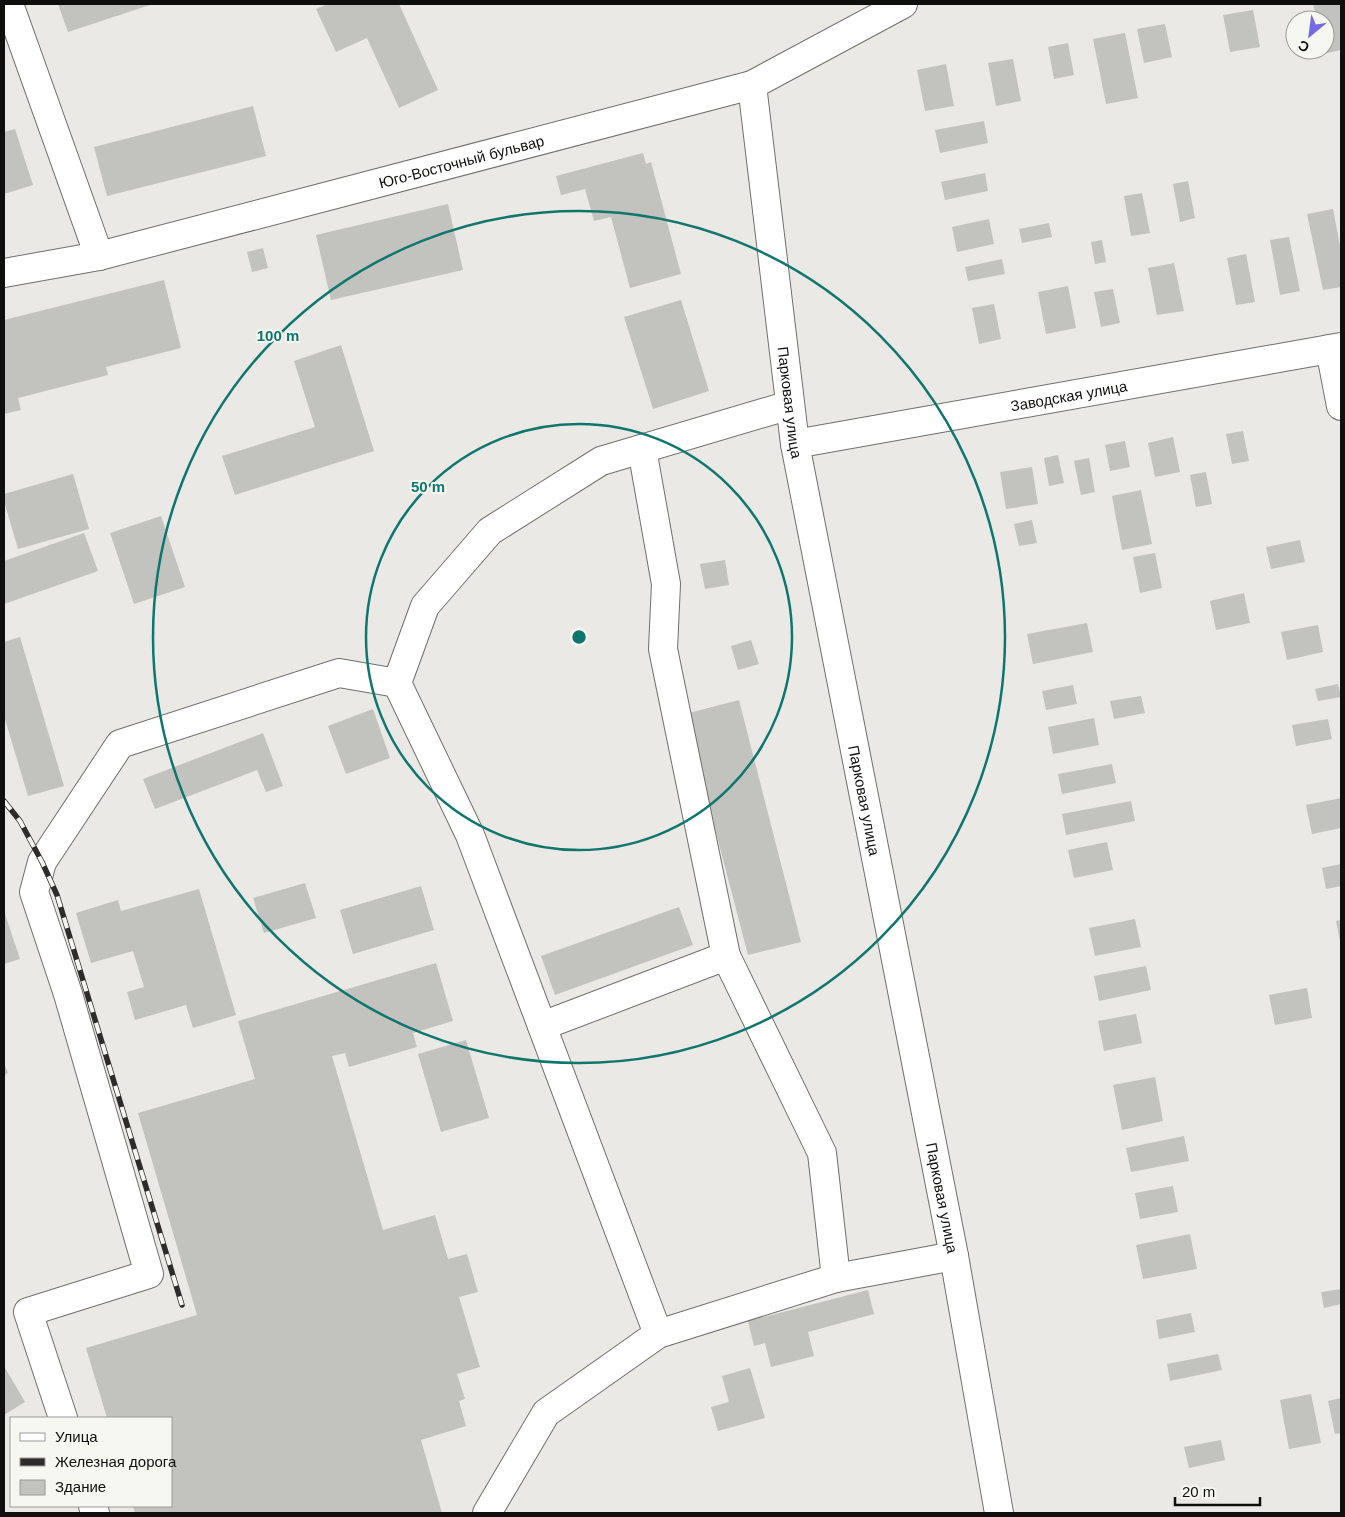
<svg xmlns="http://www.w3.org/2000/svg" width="1345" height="1517" font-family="Arial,sans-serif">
<rect width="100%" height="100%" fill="#eae9e5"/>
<path fill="#c2c2be" d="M58,4H153L68,32Z
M328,4H399L438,90L399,108L367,38L336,52L316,9Z
M1313,4H1341V50L1323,54V50H1325V20H1317Z
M1253,10L1260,47L1230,52L1223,15Z
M1165,24L1172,57L1144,63L1137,29Z
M1125,33L1138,98L1106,104L1093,39Z
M1068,43L1074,75L1054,79L1048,47Z
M1013,59L1021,101L996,106L988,63Z
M946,64L954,106L925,111L917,70Z
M253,106L266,156L107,196L94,147Z
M984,121L988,143L940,153L935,130Z
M15,129L33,185L4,194V132Z
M643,153L646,164L651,162L681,274L630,288L611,217L594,221L585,189L561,195L556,176Z
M985,173L988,191L945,200L941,182Z
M1188,181L1195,218L1180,222L1173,184Z
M1142,193L1150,233L1131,236L1124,196Z
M448,204L463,270L331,300L316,235Z
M1333,209L1341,251V287L1323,290L1307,214Z
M989,219L994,244L957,252L952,227Z
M1049,223L1052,237L1022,243L1019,229Z
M1289,237L1300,291L1280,295L1270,240Z
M1102,240L1106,262L1095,264L1091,242Z
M263,248L268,268L252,272L247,252Z
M1246,254L1255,302L1236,305L1227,258Z
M1002,259L1005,274L968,281L965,267Z
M1174,263L1184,311L1157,315L1148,268Z
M164,280L181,348L106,367L108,375L18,398L21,410L4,414V320Z
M1068,286L1076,328L1046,334L1038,292Z
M1113,289L1120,323L1101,327L1094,292Z
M681,300L709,391L653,409L624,317Z
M994,304L1001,339L979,344L972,308Z
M341,345L374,451L235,495L222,456L315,427L294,361Z
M1243,431L1249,461L1232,464L1226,434Z
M1173,437L1180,472L1155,477L1148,443Z
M1125,441L1130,467L1110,471L1105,445Z
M1058,455L1064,483L1049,486L1044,458Z
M1089,458L1095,492L1081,495L1074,461Z
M1032,467L1038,504L1006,509L1000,472Z
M1206,472L1212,504L1196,507L1190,475Z
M73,474L89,529L18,549L4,501V494Z
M1141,490L1152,544L1122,550L1112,496Z
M161,516L185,587L134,604L110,533Z
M1032,520L1037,543L1019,546L1014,524Z
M84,533L98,571L4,604V561Z
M1300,540L1305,562L1271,569L1266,547Z
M1155,553L1162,588L1140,593L1133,557Z
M725,560L729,585L705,589L700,564Z
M1244,593L1250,623L1216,630L1210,601Z
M1087,623L1093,652L1033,664L1027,634Z
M1318,625L1323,652L1287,660L1281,632Z
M20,637L64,786L28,796L4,716V642Z
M751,640L759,664L738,670L731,646Z
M1338,684L1341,697L1318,701L1315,689Z
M1073,685L1077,704L1046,710L1042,691Z
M1141,696L1145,713L1114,719L1110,701Z
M739,700L801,942L748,955L685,714Z
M373,709L390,758L346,774L328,726Z
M1094,718L1099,745L1053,754L1048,727Z
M1328,719L1332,739L1296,746L1292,725Z
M263,733L283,786L266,792L257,770L155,809L143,779Z
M1112,764L1116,783L1062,794L1058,774Z
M1341,798V828L1312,834L1306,805Z
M1131,801L1135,821L1066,835L1062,814Z
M1107,842L1113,870L1074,878L1068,850Z
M1341,864V886L1326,889L1322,868Z
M305,883L316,918L264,933L253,898Z
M421,886L434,930L353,954L340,910Z
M199,889L236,1015L193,1028L186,1005L135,1020L127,992L144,987L133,951L91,963L76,913L118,900L121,911Z
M679,907L693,945L555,995L541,956Z
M4,911L20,959L4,964Z
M1135,919L1141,947L1095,956L1089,928Z
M1341,920V941H1340L1336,921Z
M436,963L453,1021L413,1033L417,1047L349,1067L345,1053L332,1056L383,1230L435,1215L448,1259L467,1254L478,1292L459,1297L480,1367L457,1374L465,1399L459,1401L466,1426L421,1440L442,1513H135L133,1506H171V1418H107L86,1348L197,1315L138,1113L255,1079L238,1021Z
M1146,966L1151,990L1099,1001L1094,976Z
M1307,988L1312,1018L1275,1025L1269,995Z
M1136,1014L1142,1043L1104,1051L1098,1021Z
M466,1040L489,1118L441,1132L418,1054Z
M4,1063L8,1073L4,1075Z
M1155,1077L1163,1121L1122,1130L1113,1085Z
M1184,1136L1189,1161L1131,1172L1126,1148Z
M1173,1186L1178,1212L1140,1219L1135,1193Z
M1190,1234L1197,1269L1143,1279L1136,1245Z
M1341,1289V1304L1324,1308L1321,1292Z
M868,1290L874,1314L808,1332L814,1356L771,1367L765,1343L754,1346L748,1321Z
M1191,1313L1195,1332L1159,1339L1156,1320Z
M1218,1354L1222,1370L1170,1381L1167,1364Z
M4,1366L25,1402L4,1415Z
M750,1368L765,1418L718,1431L711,1407L729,1402L722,1376Z
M1311,1394L1321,1443L1289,1449L1280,1400Z
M1341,1398V1433L1335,1434L1328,1401Z
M1221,1440L1225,1460L1189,1468L1184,1447Z"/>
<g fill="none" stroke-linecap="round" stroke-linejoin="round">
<g stroke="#6f6f6b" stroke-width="30">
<g id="minor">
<path d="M9,4L99,256"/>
<path id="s1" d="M4,273L99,256L752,85"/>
<path d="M1330,349L1341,406"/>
<path id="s2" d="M795,444L1341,347"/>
<path d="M642,449L666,584L663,649L726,956L822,1153L836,1278"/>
<path d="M542,1026L726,956"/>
<path d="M658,1334L470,835L397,683L425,606L490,531L601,461L790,405"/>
<path d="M63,1418L28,1312L149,1274L68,994L34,892L42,862L120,744L339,673L397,683"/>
<path d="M93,1506L95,1513"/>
<path d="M487,1513L546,1413L658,1334L836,1278L954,1256"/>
</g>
</g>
<g stroke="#6f6f6b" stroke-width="30">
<g id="major">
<path id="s3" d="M903,4L752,85L795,444L954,1256L999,1513"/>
</g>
</g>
<use href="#minor" stroke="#fff" stroke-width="28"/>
<use href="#major" stroke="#fff" stroke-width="28"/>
<g stroke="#2d2c2a" stroke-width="5.5">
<path id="rail" d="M4,801L20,821L42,862L57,895L182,1305"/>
</g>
<use href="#rail" stroke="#f7f7f2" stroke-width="4" stroke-dasharray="11" stroke-linecap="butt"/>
</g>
<g fill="none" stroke="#0f766e" stroke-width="2.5">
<circle cx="579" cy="637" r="213"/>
<circle cx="579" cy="637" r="426"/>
</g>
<g text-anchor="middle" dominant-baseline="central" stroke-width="4" stroke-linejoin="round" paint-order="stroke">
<g font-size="15" fill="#0f0f0d" stroke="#f7f7f2">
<text stroke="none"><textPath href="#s1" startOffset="471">Юго-Восточный бульвар</textPath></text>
<text stroke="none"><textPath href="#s2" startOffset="278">Заводская улица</textPath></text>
<text stroke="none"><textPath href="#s3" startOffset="491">Парковая улица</textPath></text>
<text stroke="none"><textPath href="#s3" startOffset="896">Парковая улица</textPath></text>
<text stroke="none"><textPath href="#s3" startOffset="1301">Парковая улица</textPath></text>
</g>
</g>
<circle cx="579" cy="637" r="8" fill="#0f766e" stroke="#f7f7f2" stroke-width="2.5"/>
<g font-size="15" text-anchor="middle" font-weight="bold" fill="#0f766e" stroke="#f7f7f2" stroke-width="4" stroke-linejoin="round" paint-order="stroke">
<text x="278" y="341">100 m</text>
<text x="428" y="492">50 m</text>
</g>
<rect width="1345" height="1517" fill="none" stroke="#0f0f0d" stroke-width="10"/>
<rect x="10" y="1417" width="162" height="90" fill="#f7f7f2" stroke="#9a9a96"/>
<rect x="20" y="1433" width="25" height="8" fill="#ffffff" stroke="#9a9a96"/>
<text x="55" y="1442" font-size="15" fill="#0f0f0d">Улица</text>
<rect x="20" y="1458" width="25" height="8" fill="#2d2c2a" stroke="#9a9a96"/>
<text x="55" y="1467" font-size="15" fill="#0f0f0d">Железная дорога</text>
<rect x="20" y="1480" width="25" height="15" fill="#c2c2be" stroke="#9a9a96"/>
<text x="55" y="1492" font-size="15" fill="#0f0f0d">Здание</text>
<g transform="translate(1310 35) rotate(209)"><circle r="24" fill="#f7f7f2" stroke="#9a9a96"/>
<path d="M0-4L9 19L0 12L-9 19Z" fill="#7569e4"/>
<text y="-8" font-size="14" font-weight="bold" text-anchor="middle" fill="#0f0f0d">С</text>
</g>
<path d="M1175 1497v8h85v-8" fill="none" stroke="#0f0f0d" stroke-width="2.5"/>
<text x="1182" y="1497" font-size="15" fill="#0f0f0d" stroke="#f7f7f2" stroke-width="4" paint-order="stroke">20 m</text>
</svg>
